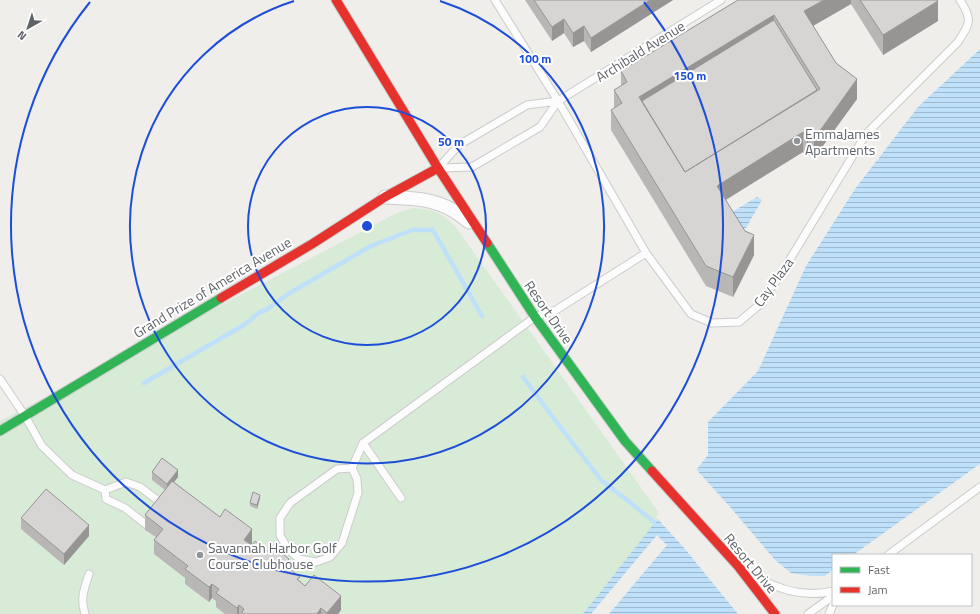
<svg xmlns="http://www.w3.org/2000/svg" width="980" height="614" font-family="'Titillium Web',sans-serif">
<defs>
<pattern id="water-rules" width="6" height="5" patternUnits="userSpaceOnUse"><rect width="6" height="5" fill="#bfe0f9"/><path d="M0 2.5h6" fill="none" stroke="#9eb9cd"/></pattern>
</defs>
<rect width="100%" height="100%" fill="#efeeea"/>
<path fill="#d8ebd6" d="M412,208C434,210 439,211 455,226L731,614H0V421L397,213Z"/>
<path fill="url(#water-rules)" d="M980,49V464L853,555H833V570L786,604L777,614H583L708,455V422L758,371L806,266L855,189L918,107Z
M757,197L762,200L746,228L742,229L732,212Z"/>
<path fill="#efeeea" d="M980,464V466L856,555Z
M695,468L731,508L775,560L791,573L811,576H828L833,572L787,606L780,614H738L685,549L656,517Z
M657,535L667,545L609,614H591Z"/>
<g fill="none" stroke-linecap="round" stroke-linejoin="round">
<path stroke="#bfe0f9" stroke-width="4.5" d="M523,377L555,420L601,480L627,500L654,522
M144,383L244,325L260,312L266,310L288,294L371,246L412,230H433L482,316"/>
<g stroke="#cbcccc" stroke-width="9">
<path id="lane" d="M495,0L558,101L646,253L691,314L712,323L739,322L758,306L781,274L866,134L958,42C970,23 973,20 960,0
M439,167L459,145L527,105L558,101
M440,168L472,167L540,127L558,101L721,0
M0,379L25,416L42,446L72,475L105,490L126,482L140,487L164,505
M363,443L401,498
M352,468L337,469L290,503L280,518V535L287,548L299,559L316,562L330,557L342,543L358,493L357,479L352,468L363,443L535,317L556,310L646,253
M105,490L106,499L125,508L148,526
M888,555L980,487
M753,575C778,590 805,598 833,591
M85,614C80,599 84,589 89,574
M808,614L833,596
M829,614L833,605"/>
</g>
<g stroke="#cbcccc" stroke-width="15">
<path id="street" d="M385,197C409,198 433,198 454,211C459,214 464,218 469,222"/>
</g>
<g stroke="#cacacb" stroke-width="11">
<path id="fast" d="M487,243L535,317L625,441L652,471
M0,431L221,298"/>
</g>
<g stroke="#cacacb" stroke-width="11">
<path id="jam" d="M336,0L438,168L487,243
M221,298L312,244L385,197L438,168
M652,471L738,566L775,614"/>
</g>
<use href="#lane" stroke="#fdfcfc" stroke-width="7"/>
<use href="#street" stroke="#fdfcfc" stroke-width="13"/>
<use href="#fast" stroke="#30b455" stroke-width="9"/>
<use href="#jam" stroke="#e5322d" stroke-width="9"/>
</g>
<path fill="#b8b7b5" d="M525,0H673L591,52L584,41L573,47L564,33L552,41Z
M738,0H937L938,21L883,55L851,4L813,26L857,99L814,158L808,155L807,156L803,152L726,200L754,255L733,297L706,286L611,130V110L614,108V90L621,86V71Z
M152,472L178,477L174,482L252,544L251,545L289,568L300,581L305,586L341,610L338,614H225L216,607V601L212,598L209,602L185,584V578L154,554V540L156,537L145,530V515L165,490L152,480Z
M260,498L257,509L250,506V503Z
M21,518L89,536L64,565L21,529Z"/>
<path fill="#969594" d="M650,0H673L591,52V38Z
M824,0H851V4L804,31V11Z
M938,1V21L883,55V35Z
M774,15V34L646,113L639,97Z
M564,19V33L552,41V27Z
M584,26V41L573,47V33Z
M857,79V99L814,158V139Z
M803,132V152L717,205V186Z
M808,135V155L807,156V136Z
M754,235V255L733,297V277Z
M178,470V477L167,491V484Z
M260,495V498L257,509V505Z
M89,525V536L64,565V554Z
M252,529V544L244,554V540Z
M289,559V574L285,565Z
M212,584V598L209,602V587Z
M341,596V610L338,614H327V613Z
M239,605V614H237V608Z
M321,608V614H317Z"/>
<path fill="#d6d5d3" stroke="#969594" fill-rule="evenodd" d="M534,0H650L591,38L584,26L573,33L564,19L552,27Z
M738,0H824L804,11L836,63L857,79L814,139L808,135L807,136L803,132L717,186L745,231L754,235L733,277L706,266L611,110L622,103L614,90L627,82L621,71ZM774,15L820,89L685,172L639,97Z
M860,0H937L938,1L883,35Z
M774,20L817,90L685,172L642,101Z
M162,458L178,470L167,484L152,472Z
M172,481L220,517L225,509L252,529L244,540L252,545L255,541L270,553L274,547L289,559L285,565L300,577L297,579L305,586L314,575L341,596L327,613L321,608L317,614H244L242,612L244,609L239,605L237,608L216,593L219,589L212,584L209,587L185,569L188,566L154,540L163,529L145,515Z
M46,489L89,525L64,554L21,518Z
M253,492L260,495L257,505L250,503Z"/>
<g fill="none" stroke="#1d4ed8" stroke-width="2">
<circle cx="367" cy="226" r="119"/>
<path d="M440 1A237 237 0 1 1 294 1"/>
<path d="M644 2A356 356 0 1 1 90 2"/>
</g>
<g fill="#919496" stroke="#fff" stroke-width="1.5">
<circle cx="797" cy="141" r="4"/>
<circle cx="200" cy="555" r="4"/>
</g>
<g text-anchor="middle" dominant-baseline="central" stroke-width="4" stroke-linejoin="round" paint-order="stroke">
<g font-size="14" fill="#5f6368" stroke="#fff">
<text transform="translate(640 51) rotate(-32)">Archibald Avenue</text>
<text transform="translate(773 282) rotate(-54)">Cay Plaza</text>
<text transform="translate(212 287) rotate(-31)">Grand Prize of America Avenue</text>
<text transform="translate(549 312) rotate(55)">Resort Drive</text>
<text transform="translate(751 563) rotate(50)">Resort Drive</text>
</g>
<g font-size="14" fill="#5f6368" stroke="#fff" text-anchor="start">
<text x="805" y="133">EmmaJames<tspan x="805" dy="16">Apartments</tspan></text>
<text x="208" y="547">Savannah Harbor Golf<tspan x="208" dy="16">Course Clubhouse</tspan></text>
</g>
</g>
<circle cx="367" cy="226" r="6" fill="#1d4ed8" stroke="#fff" stroke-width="2"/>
<g font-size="12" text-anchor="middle" font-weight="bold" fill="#1d4ed8" stroke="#fff" stroke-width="4" stroke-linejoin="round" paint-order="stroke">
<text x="535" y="63">100 m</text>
<text x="690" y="80">150 m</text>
<text x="451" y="146">50 m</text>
</g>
<rect x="832" y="554" width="140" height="52" fill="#ffffff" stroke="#bfc1c3"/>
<rect x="840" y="567" width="20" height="6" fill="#30b455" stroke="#bfc1c3"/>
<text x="868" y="574" font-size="12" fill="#5f6368">Fast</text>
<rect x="840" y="587" width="20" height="6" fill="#e5322d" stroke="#bfc1c3"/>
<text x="868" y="594" font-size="12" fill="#5f6368">Jam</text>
<g transform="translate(28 28) rotate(219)" stroke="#ffffff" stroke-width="3" paint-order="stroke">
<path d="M0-3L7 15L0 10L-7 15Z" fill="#5f6368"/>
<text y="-6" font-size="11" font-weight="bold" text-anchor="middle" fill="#5f6368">N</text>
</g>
</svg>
